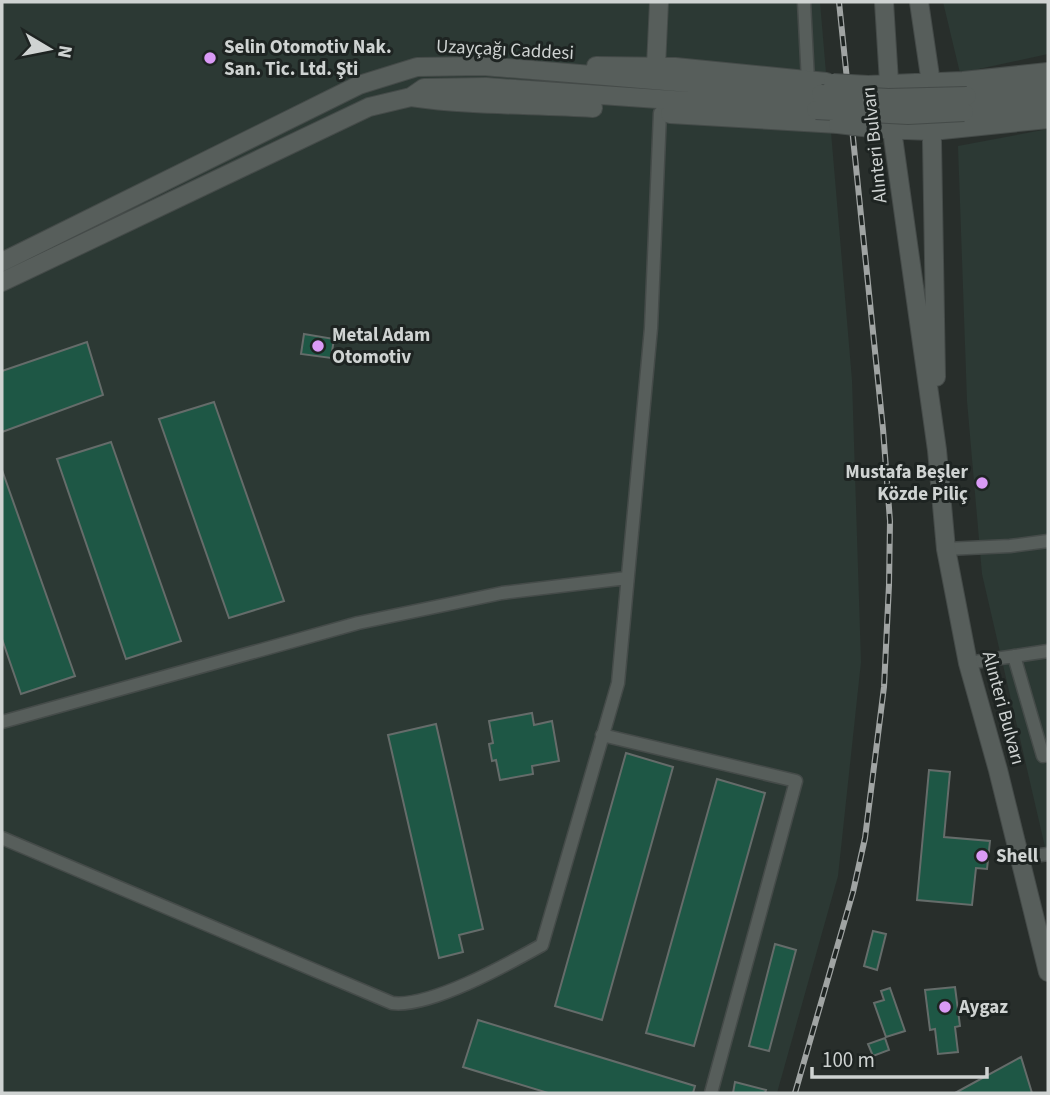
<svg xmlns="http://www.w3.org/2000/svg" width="1050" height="1095" font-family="'Source Sans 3',sans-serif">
<rect width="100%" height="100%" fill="#282e2b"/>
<path fill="#2c3934" d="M2,2H820L852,380L861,662L838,876L777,1093H2Z
M943,2H1048V54L960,73Z
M1048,129V860L982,574L967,401L958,146Z"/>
<path fill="#1e5745" stroke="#656c6a" stroke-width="2" d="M304,334L334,339L331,358L301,354Z
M87,342L103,395L2,432V371Z
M214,402L284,601L229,618L159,419Z
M111,442L181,641L126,659L57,459Z
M2,470L75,676L21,694L2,639Z
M532,713L534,725L552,721L559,761L532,766L533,774L500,780L496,760L492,761L489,744L493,743L489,721Z
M436,724L483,929L459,935L463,952L439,958L388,735Z
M626,753L673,767L602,1020L555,1006Z
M929,770L950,772L944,837L990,841L987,869L976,868L972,905L917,900Z
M717,779L765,793L694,1046L646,1033Z
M873,931L886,934L877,970L864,966Z
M775,944L796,950L769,1051L749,1046Z
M955,987L960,1026L955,1027L958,1052L938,1054L935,1029L930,1030L925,990Z
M890,988L905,1031L886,1037L874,1003L884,1000L881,991Z
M478,1020L695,1086L693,1093H548L463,1067Z
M885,1038L889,1050L873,1056L868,1044Z
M1021,1057L1032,1093H955Z
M735,1082L766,1090L765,1093H733Z"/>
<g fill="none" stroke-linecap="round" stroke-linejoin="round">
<g stroke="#454b49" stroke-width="15">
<path id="street" d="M804,2L808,81
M946,549L1010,546L1048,541
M1014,656L1043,756L1048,755
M968,663L1048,651
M2,722L358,623L502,593L627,578
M602,735L796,781L711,1093
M2,838L392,1003C430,1008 508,964 542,945L618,683L651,328L660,113
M1019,858L1048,854"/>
</g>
<g stroke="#454b49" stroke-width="20">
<path id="secondary" d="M884,2L892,130L937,450L946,549L968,663L998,770L1048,972
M919,2L931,83L936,377
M596,66L675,67L826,82
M656,66L659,2
M868,85L963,81L1048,72
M967,96L1048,86
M411,97C471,106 532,104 593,108
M964,112L1048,101
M670,114L838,124
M881,129L932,131L1048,119
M2,262L359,85L417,67L483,66L821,94
M2,282L369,107L411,97L424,88L486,87L816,110"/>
</g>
<use href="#street" stroke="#575e5b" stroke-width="12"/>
<use href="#secondary" stroke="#575e5b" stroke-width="18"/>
<g stroke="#a0a4a3" stroke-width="6">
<path id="rail" d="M795,1093L853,892L865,838L884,687L889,585L890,521L883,429L839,2"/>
</g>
<use href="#rail" stroke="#1e2422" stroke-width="3.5" stroke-dasharray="10" stroke-linecap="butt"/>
<g stroke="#454b49" stroke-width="20" stroke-linecap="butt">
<path id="secondary-bridge" d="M833,83L868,85
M821,94L888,98L967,96
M816,110L908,115L964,112
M838,124L871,128"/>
</g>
<use href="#secondary-bridge" stroke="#575e5b" stroke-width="18"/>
</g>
<g fill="#da9af6" stroke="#1e2422" stroke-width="2.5">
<circle cx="210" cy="58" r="7"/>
<circle cx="318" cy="346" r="7"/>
<circle cx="982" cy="483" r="7"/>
<circle cx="982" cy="856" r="7"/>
<circle cx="945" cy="1007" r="7"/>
</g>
<g text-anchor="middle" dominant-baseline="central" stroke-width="6" stroke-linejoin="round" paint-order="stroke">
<g font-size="19" font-weight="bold" fill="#cfd3d2" stroke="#1e2422" text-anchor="start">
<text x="224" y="47">Selin Otomotiv Nak.<tspan x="224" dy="22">San. Tic. Ltd. Şti</tspan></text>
<text x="332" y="335">Metal Adam<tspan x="332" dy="22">Otomotiv</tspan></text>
<text x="968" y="472" text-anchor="end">Mustafa Beşler<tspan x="968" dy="22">Közde Piliç</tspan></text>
<text x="996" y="856">Shell</text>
<text x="959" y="1007">Aygaz</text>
</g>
<g font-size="19" fill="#cfd3d2" stroke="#1e2422">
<text transform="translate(505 50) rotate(3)">Uzayçağı Caddesi</text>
<text transform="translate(875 145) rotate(-96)">Alınteri Bulvarı</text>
<text transform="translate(1003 708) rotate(75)">Alınteri Bulvarı</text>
</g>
</g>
<rect width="1050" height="1095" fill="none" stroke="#cfd3d2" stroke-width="7"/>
<g transform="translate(49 49) rotate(100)" stroke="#1e2422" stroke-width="5" paint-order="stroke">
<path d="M0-5L12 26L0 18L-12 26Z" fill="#cfd3d2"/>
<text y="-10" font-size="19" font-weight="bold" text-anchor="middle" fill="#cfd3d2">N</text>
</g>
<path d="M812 1067v10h175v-10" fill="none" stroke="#cfd3d2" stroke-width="3.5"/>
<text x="822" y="1067" font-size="21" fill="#cfd3d2" stroke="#1e2422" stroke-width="5" paint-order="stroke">100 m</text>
</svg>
